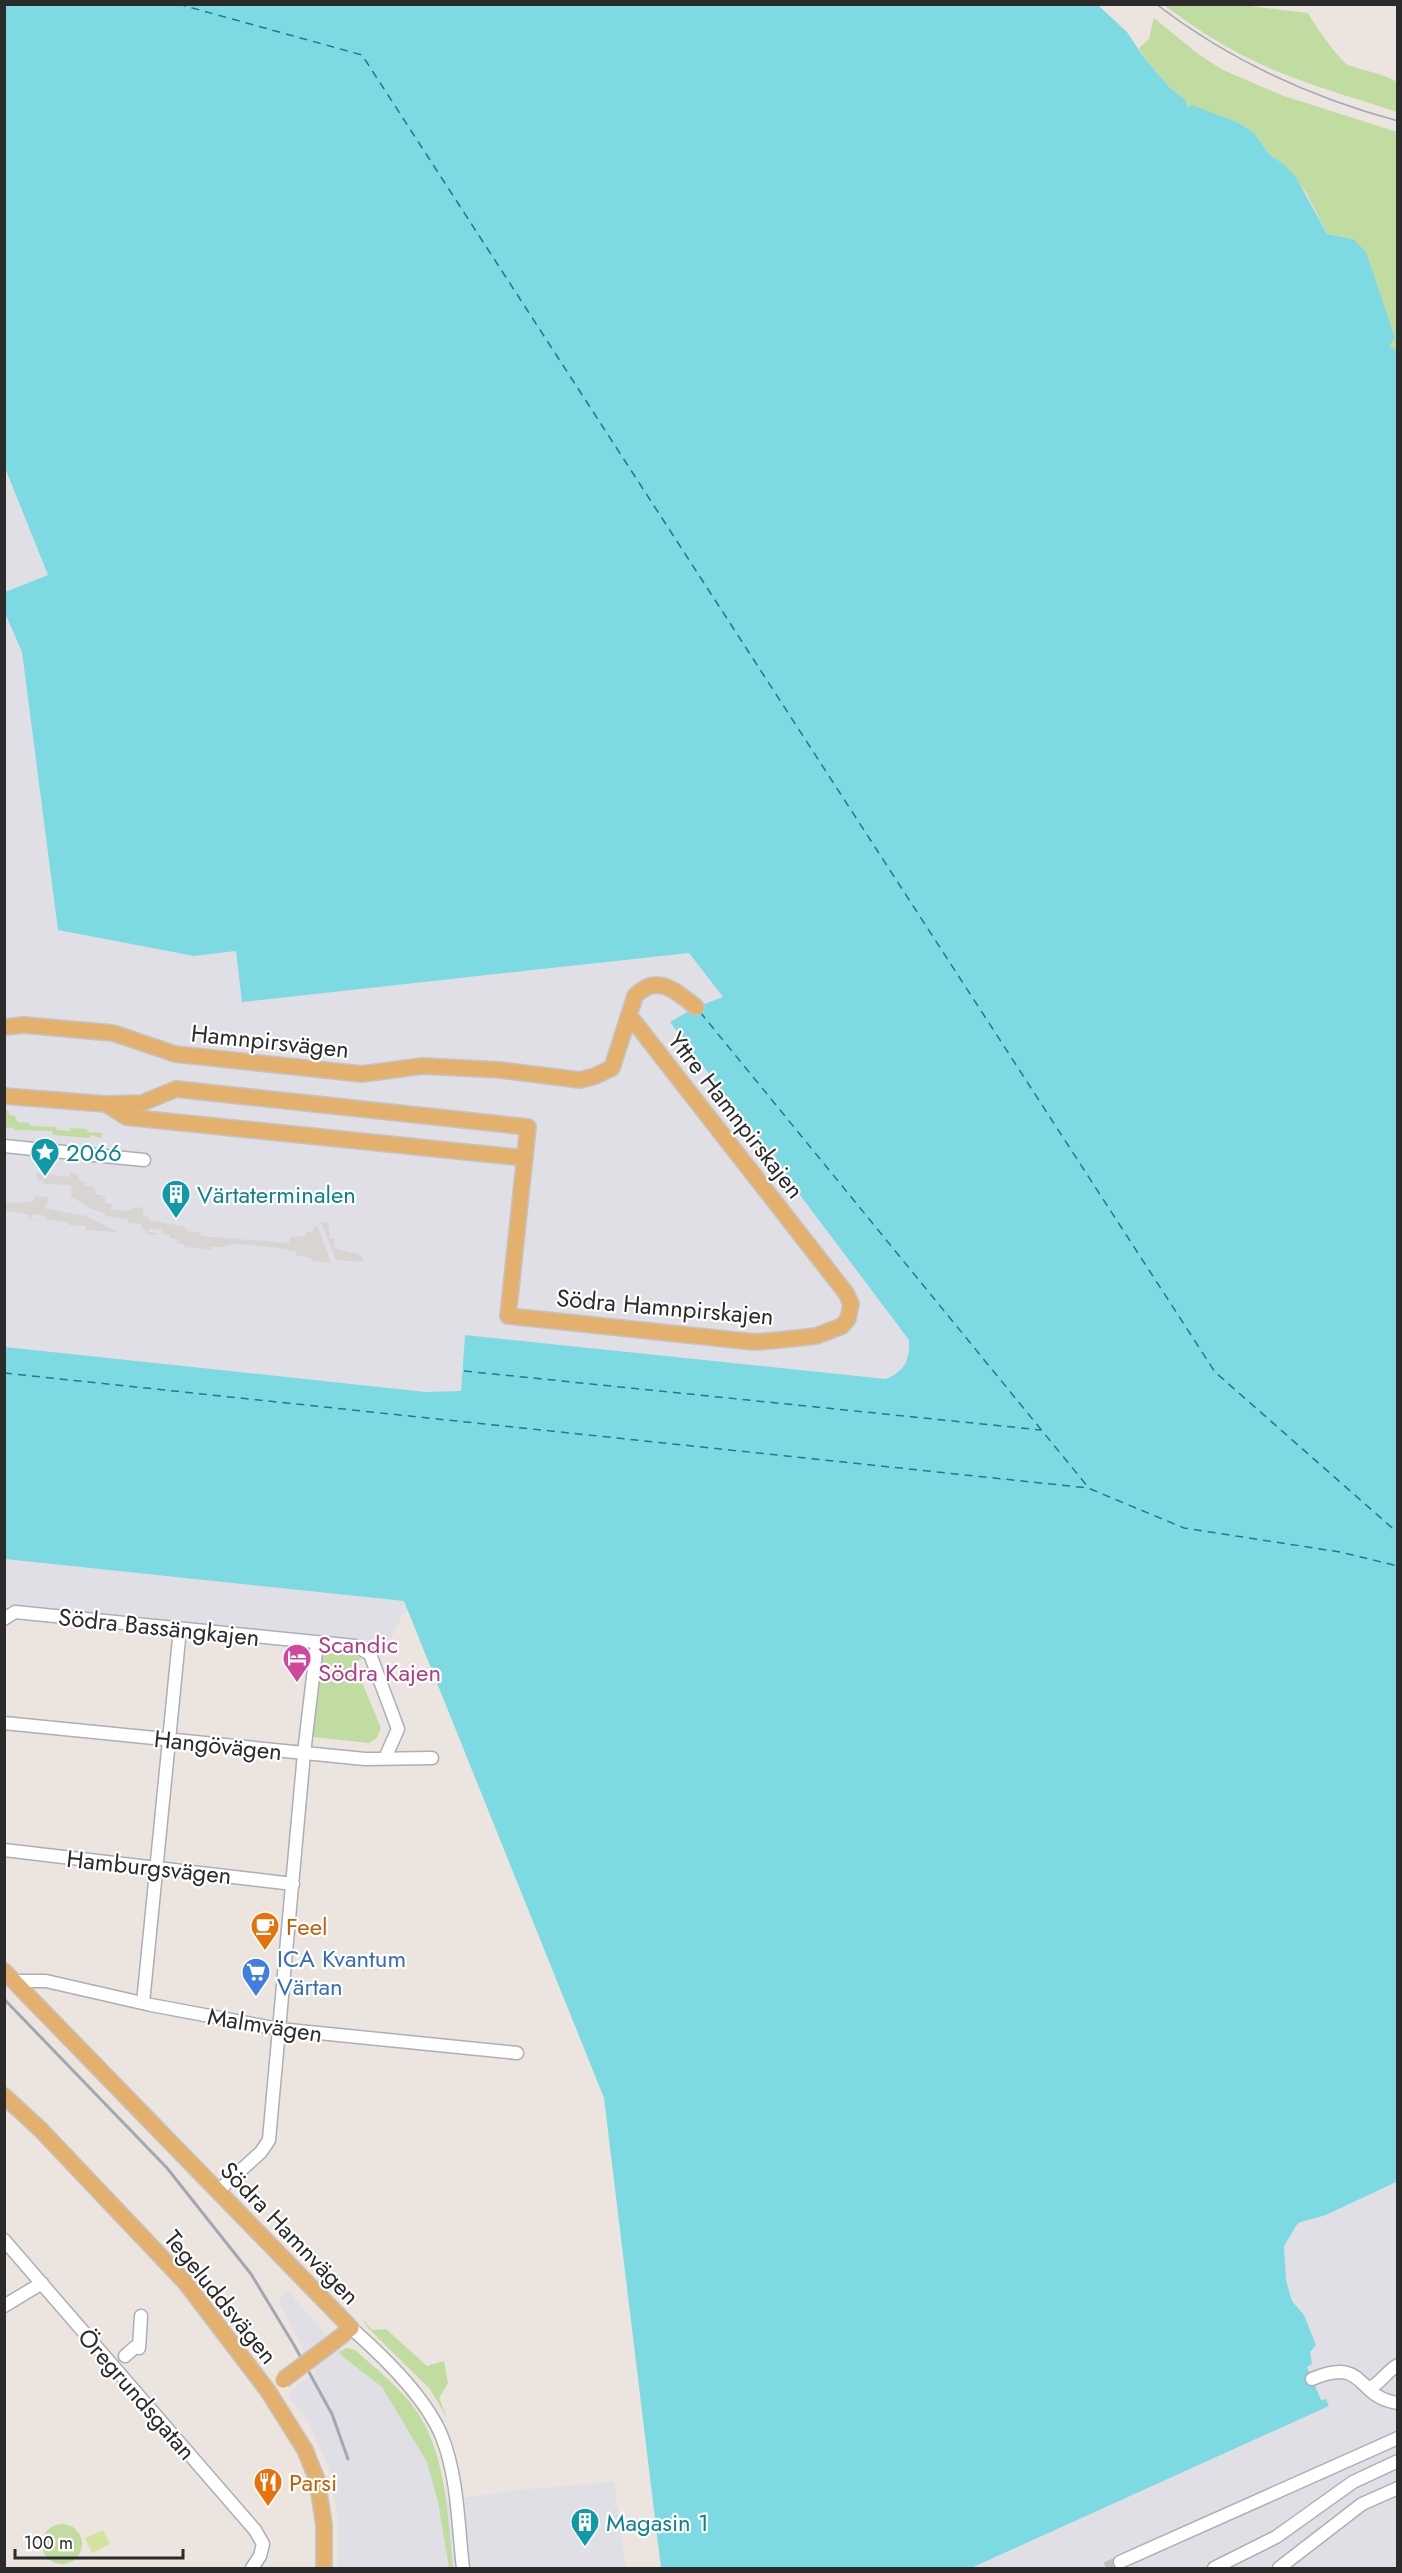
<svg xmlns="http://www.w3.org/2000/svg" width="1402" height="2573" font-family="Jost,sans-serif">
<rect width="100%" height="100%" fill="#ebe4df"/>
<path fill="#dfdfe5" d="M4,468L48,575L5,592H4Z
M4,611L22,652L58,930L194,956L236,951L243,1002L689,953L723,997L696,1007L670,1022L909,1340L910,1356L904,1366L897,1374L886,1379L465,1335L461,1392H426L5,1347Z
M5,1559L404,1601L408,1610L402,1615L389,1643L312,1634L17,1606L5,1605Z
M1397,2181V2568H971L1329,2406L1326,2399L1321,2400L1306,2366L1310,2352L1304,2315L1292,2301L1286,2280L1284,2246L1298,2223L1326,2215Z
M288,2291L340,2351L346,2348L355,2350L400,2392L432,2475L438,2502L517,2490L614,2482L626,2568H338V2518L330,2471L309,2423L289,2396L291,2390L316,2372L279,2302L284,2293Z"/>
<path fill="#c0dca1" d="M1164,5H1242L1308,13C1313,23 1340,61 1348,65C1365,71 1382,73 1397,82V112C1348,96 1296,82 1250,59C1219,44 1191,25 1164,5Z
M1154,18L1198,54L1223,70L1284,96L1397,132V351L1389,346L1353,239L1327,234L1307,194L1285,165L1269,154L1255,134L1239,123L1187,108L1186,100L1171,89L1145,59L1139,48L1149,39Z
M5,1110H8L9,1115L15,1116L18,1122L29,1123L30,1126L56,1127L57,1130L70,1131V1128L87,1129L88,1132L102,1133L101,1138L91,1135L90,1138L53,1135L52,1131L14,1130V1128L5,1127Z
M340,1649L354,1653L361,1659L354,1663L381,1728L377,1738L369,1743L313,1737L311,1734L320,1652Z
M361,2317L372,2330L386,2329L427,2366L444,2361L448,2383L439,2398L447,2418L430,2389L368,2328Z
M346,2348L355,2350C373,2366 393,2382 409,2401C447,2447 447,2512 453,2568H449L438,2502L427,2462L382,2387L342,2356L339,2352Z
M42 2544a20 20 0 1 1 40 0a20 20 0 1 1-40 0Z"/>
<path fill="#d2e39e" d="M103,2530L110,2544L92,2553L85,2538Z"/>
<path fill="#d8d4d1" d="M35,1173L69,1177L70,1173L79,1174V1181H85L84,1186L94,1187L96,1195H103V1198H106L105,1203L112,1204L111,1209L129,1211L135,1207L143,1208V1216L149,1217V1220L185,1227L187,1231L201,1233V1236L289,1243L290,1237L305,1236L306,1232H313L314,1226L318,1227L331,1263L312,1261V1259L296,1255V1251L274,1247L235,1244L226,1245L225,1247H211V1250L184,1247V1244L177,1243V1239L170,1238V1235L161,1234L162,1230L149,1229V1232L157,1233L156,1235L145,1234L146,1230L142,1229V1224L128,1223V1219L105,1216V1213L91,1209L71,1196L72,1187L69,1185L42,1184L43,1181L38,1180Z
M36,1196L49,1197L45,1208L86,1216L117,1232L86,1230V1226L69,1225L67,1222L45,1219V1216L32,1214L31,1219L39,1221L29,1220V1215L5,1210V1202L24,1203L25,1201L32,1202Z
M321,1222L328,1223L330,1238L335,1239L334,1248L361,1255L364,1262L336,1260Z"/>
<path fill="#7ddae3" d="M5,5H1098L1127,32L1145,59L1171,89L1186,100L1187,108L1192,105L1239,123L1255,134L1269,154L1285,165L1296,177L1327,234L1353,239L1366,252L1395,338L1389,346L1398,351V2181L1326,2215L1298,2223L1284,2246L1286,2280L1292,2301L1304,2315L1316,2345L1310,2352L1312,2364L1307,2367L1321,2400L1326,2399L1329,2406L971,2568H661L604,2098L404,1601L5,1559V1347L426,1392L461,1391L465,1335L886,1379C905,1371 910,1360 909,1340L670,1022L696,1007L723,997L689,953L242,1002L236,951L194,956L58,930L22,652L4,611L5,592L48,575L5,468Z"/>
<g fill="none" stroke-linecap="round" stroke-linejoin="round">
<path stroke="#1b7d8f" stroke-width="1.5" stroke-dasharray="8 6" stroke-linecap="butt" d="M178,4L362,55L1215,1372L1398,1533
M700,1012L1088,1487
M464,1371L1041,1430
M4,1373L1088,1488L1184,1528L1340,1552L1398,1566"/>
<path stroke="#c5bfbb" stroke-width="12" stroke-dasharray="12 6" stroke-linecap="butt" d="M1106,2568L1120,2562"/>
<g stroke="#abafb6" stroke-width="15">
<path id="minor" d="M4,1146L144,1160
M4,1619L15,1612L355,1646L370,1654L398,1729L385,1758
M4,1723L365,1759L432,1758
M4,1850L293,1884
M15,1981H46L151,2005L279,2029L517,2053
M143,2003L180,1629
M218,2191L261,2152L269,2140L304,1753L317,1643
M4,2240L255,2530L263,2544L260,2556L252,2568
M4,2306L42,2283
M351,2328C383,2356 426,2397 442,2437C458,2477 458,2526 463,2568
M125,2356L135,2347L139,2348L141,2316
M1312,2379C1368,2356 1354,2397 1398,2403
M1369,2388C1381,2384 1386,2371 1398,2365
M1120,2562L1398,2438
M1214,2568L1276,2537L1353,2482L1398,2461
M1279,2568L1362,2504L1398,2488"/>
</g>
<g stroke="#c4c4c4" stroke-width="18">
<path id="major" d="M4,1027L24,1025L113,1033L175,1054L362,1074L422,1066L500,1070L580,1080L595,1076L612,1068L635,996C657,973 676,991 696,1007
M4,1096L106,1104L142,1103L176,1089L528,1127L508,1316L754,1342L780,1340L816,1336L842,1326L848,1319L851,1304L846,1293L629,1015
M106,1104L126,1117L525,1158
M4,1971L351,2328L335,2341
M4,2096L40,2129L185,2282L268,2391L305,2450L317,2480L324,2525V2568"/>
</g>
<use href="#minor" stroke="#fff" stroke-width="12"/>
<use href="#major" stroke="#e3b16d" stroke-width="15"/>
<path stroke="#a2a8b3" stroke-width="1.5" d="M1156,4C1229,60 1309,97 1398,121"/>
<path stroke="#a2a8b3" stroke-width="3" d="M4,1999L167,2168L251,2274L294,2345L332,2414L348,2459"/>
<g stroke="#c4c4c4" stroke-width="18" stroke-linecap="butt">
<path id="major-bridge" d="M283,2380L335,2341"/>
</g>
<use href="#major-bridge" stroke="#e3b16d" stroke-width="15"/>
</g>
<defs>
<g id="sight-pin" transform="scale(1.5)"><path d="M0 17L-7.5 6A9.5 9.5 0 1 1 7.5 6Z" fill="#0f9aa8" stroke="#fff"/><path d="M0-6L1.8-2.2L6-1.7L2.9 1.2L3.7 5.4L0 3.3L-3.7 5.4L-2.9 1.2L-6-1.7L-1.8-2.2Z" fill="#fff"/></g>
<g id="building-pin" transform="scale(1.5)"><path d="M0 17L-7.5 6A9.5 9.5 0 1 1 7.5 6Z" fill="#0f9aa8" stroke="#fff"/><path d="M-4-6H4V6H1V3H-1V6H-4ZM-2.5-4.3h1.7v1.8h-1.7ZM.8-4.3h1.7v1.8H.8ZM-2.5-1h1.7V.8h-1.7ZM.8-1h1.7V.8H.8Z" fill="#fff"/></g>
<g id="hotel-pin" transform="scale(1.5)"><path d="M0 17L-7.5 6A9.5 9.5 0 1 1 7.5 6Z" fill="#d1479c" stroke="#fff"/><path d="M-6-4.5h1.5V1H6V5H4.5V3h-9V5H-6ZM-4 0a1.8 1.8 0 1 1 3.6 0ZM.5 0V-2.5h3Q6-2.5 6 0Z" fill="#fff"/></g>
<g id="cafe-pin" transform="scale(1.5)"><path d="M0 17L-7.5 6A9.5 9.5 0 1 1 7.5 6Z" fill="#e8710a" stroke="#fff"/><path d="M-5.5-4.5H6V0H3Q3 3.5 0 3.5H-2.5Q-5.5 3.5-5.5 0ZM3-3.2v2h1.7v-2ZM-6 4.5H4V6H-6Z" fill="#fff"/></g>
<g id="supermarket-pin" transform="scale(1.5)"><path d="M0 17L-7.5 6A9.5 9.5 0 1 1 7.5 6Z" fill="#3f7fe0" stroke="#fff"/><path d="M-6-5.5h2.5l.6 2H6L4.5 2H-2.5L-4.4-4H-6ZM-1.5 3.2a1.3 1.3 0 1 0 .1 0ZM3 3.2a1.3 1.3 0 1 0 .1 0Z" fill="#fff"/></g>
<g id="restaurant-pin" transform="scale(1.5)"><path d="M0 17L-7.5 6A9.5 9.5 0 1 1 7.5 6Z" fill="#e8710a" stroke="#fff"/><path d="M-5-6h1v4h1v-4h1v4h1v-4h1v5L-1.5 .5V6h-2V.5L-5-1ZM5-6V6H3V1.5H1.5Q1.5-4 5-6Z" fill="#fff"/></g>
</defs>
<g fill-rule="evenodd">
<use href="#sight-pin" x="45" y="1152"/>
<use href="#building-pin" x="176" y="1194"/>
<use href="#hotel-pin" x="297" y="1658"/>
<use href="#cafe-pin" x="265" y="1926"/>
<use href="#supermarket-pin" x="256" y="1972"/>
<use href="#restaurant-pin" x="268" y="2482"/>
<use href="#building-pin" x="585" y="2522"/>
</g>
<g text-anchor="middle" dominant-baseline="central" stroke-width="4.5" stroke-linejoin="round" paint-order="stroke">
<g font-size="24" fill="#2b2b2b" stroke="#fff">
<text transform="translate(270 1041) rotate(6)">Hamnpirsvägen</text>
<text transform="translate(736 1115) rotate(52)">Yttre Hamnpirskajen</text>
<text transform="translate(665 1307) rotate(5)">Södra Hamnpirskajen</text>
<text transform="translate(159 1627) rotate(6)">Södra Bassängkajen</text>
<text transform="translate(218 1745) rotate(6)">Hangövägen</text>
<text transform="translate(149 1867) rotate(6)">Hamburgsvägen</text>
<text transform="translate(265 2025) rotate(9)">Malmvägen</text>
<text transform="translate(290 2233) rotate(46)">Södra Hamnvägen</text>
<text transform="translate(221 2297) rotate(51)">Tegeluddsvägen</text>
<text transform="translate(137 2394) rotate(49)">Öregrundsgatan</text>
</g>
<g font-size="24" fill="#0d838f" stroke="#fff" text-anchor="start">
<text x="66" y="1152">2066</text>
<text x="197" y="1194">Värtaterminalen</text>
<text x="606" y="2522">Magasin 1</text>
</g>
<g font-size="24" fill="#b23c85" stroke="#fff" text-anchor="start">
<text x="318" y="1644">Scandic<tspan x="318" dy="28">Södra Kajen</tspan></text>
</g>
<g font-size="24" fill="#c56008" stroke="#fff" text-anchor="start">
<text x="286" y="1926">Feel</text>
<text x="289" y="2482">Parsi</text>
</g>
<g font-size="24" fill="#366cbe" stroke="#fff" text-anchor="start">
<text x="277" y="1958">ICA Kvantum<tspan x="277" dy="28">Värtan</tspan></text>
</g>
</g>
<rect width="1402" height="2573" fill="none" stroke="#2b2b2b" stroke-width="12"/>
<path d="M15 2549v9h168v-9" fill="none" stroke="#2b2b2b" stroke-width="3"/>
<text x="24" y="2549" font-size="18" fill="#2b2b2b" stroke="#ffffff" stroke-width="4.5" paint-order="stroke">100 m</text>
</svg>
